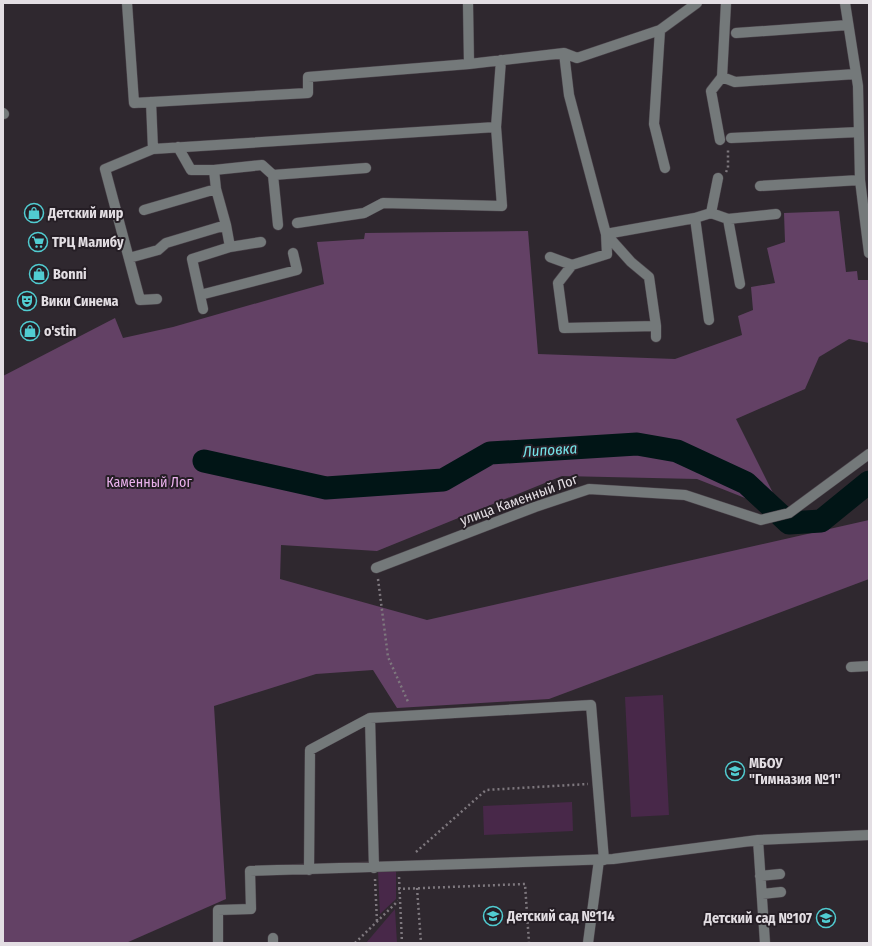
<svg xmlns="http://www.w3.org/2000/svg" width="872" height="946" font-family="'Fira Sans Condensed',sans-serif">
<rect width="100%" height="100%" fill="#2f282f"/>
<path fill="#482849" d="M663,695L669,815L631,817L625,697Z
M572,802L573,831L484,835L483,806Z
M396,870V899L380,914L378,871Z
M395,909L397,943H366Z"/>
<path fill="#634165" d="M839,211L846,272L857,271L858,280H869V343L849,339L819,357L805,389L736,419L773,493L765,506L697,479L562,476L377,551L281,545L280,579L427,620L869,520V579L549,699L397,708L373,670L316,674L214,706L226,899L126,943H3V376L115,318L123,338L173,327L324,284L317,242L364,239L365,233L528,231L538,354L675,359L742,335L738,316L753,310L751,287L775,283L767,248L785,242L784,213Z"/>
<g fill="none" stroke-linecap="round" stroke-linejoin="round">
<path stroke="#011516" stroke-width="23" d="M204,461L326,488L443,480L490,453L637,444L677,451L746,483L789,523L821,521L869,482"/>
<g stroke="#4c454c" stroke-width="11">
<path id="minor" d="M127,3L134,103L308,93V77L469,64L468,3
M660,30L654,124L665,168
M736,33L848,25
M564,53L577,58L660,30L697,3
M469,64L564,53L569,95L606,234L607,254L572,265L550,257
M722,77L735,82L856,74
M151,102L153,149L105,169L140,300L157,299
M3,113L4,114
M496,127L501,60
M731,138L859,132
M720,140L711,91L722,77L726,3
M153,149L496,127L502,206L383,203L364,213L297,223
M214,170L262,165L273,175L278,225
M273,175L366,168
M860,180L869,253
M760,186L860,180L858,86L845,3
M144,210L216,189L214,170H191L178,147
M711,213L728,219L740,284
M695,218L711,213L718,178
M728,219L776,214
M226,225L230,247L261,242
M129,258L158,250L166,243L226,225L216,189
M572,265L558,283L564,328L656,326V337
M200,295L297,270L293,253
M203,309L192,259L230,247
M656,326L649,277L631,262L606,234L695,218L709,320
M376,568L535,507L589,489L685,495L761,520L789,513L869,454
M851,667L869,666
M370,718L374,868
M309,870L310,750L370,718L591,705L604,860
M760,876L780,874
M762,894L781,892
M273,938V943
M218,943V910L251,909L250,871L613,859L758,840
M588,943L599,860
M765,943L758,840L869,835"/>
</g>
<path stroke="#7e787e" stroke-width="2.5" stroke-dasharray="2 3" stroke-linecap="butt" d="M726,172L728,168V148
M378,579L388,657L409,704
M416,852L486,790L588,784
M399,877L402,943
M375,879L377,922
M417,888L421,943
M398,889L525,884L529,943
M355,943L398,901"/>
<use href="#minor" stroke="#74797a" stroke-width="10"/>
</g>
<defs>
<g id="shop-ring" transform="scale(1)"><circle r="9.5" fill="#251e25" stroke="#51ccd1" stroke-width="1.5"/><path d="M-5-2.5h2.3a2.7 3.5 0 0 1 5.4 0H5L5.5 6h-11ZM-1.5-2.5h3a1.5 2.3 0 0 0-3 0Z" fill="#51ccd1"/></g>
<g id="supermarket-ring" transform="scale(1)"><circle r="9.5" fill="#251e25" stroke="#51ccd1" stroke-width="1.5"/><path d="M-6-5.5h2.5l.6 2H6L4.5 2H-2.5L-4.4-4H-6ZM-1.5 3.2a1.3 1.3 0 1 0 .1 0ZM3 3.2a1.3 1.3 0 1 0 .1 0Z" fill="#51ccd1"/></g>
<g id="theatre-ring" transform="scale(1)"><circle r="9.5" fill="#251e25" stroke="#51ccd1" stroke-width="1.5"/><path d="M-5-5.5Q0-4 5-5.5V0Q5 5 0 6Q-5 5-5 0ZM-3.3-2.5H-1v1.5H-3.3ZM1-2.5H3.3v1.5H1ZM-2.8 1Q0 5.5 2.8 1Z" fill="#51ccd1"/></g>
<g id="school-ring" transform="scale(1)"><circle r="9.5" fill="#251e25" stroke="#51ccd1" stroke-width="1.5"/><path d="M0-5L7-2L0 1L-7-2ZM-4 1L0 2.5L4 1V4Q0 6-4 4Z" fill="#51ccd1"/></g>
</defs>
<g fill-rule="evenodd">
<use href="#shop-ring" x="34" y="213"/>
<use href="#supermarket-ring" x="38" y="242"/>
<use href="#shop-ring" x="39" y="274"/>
<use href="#theatre-ring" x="27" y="301"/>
<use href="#shop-ring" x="30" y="331"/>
<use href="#school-ring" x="735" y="771"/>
<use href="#school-ring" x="493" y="916"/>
<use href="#school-ring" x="826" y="918"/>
</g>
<g text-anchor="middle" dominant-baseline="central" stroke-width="4" stroke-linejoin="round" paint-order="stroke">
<g font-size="14" font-weight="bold" fill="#e3dee3" stroke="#251e25" text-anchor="start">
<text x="48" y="213">Детский мир</text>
<text x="52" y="242">ТРЦ Малибу</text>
<text x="53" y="274">Bonni</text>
<text x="41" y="301">Вики Синема</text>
<text x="44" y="331">o'stin</text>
<text x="749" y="763">МБОУ<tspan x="749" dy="16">"Гимназия №1"</tspan></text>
<text x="507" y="916">Детский сад №114</text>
<text x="812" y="918" text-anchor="end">Детский сад №107</text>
</g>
<g font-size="14" fill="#eab1ec" stroke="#251e25">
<text x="149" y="482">Каменный Лог</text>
</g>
<g font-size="14" fill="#e3dee3" stroke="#251e25">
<text transform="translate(519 500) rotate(-20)">улица Каменный Лог</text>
</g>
<g font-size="15" font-style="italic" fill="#74e3e8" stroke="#251e25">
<text transform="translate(550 450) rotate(-4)">Липовка</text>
</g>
</g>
<rect width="872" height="946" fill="none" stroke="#e3dee3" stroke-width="8"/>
</svg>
